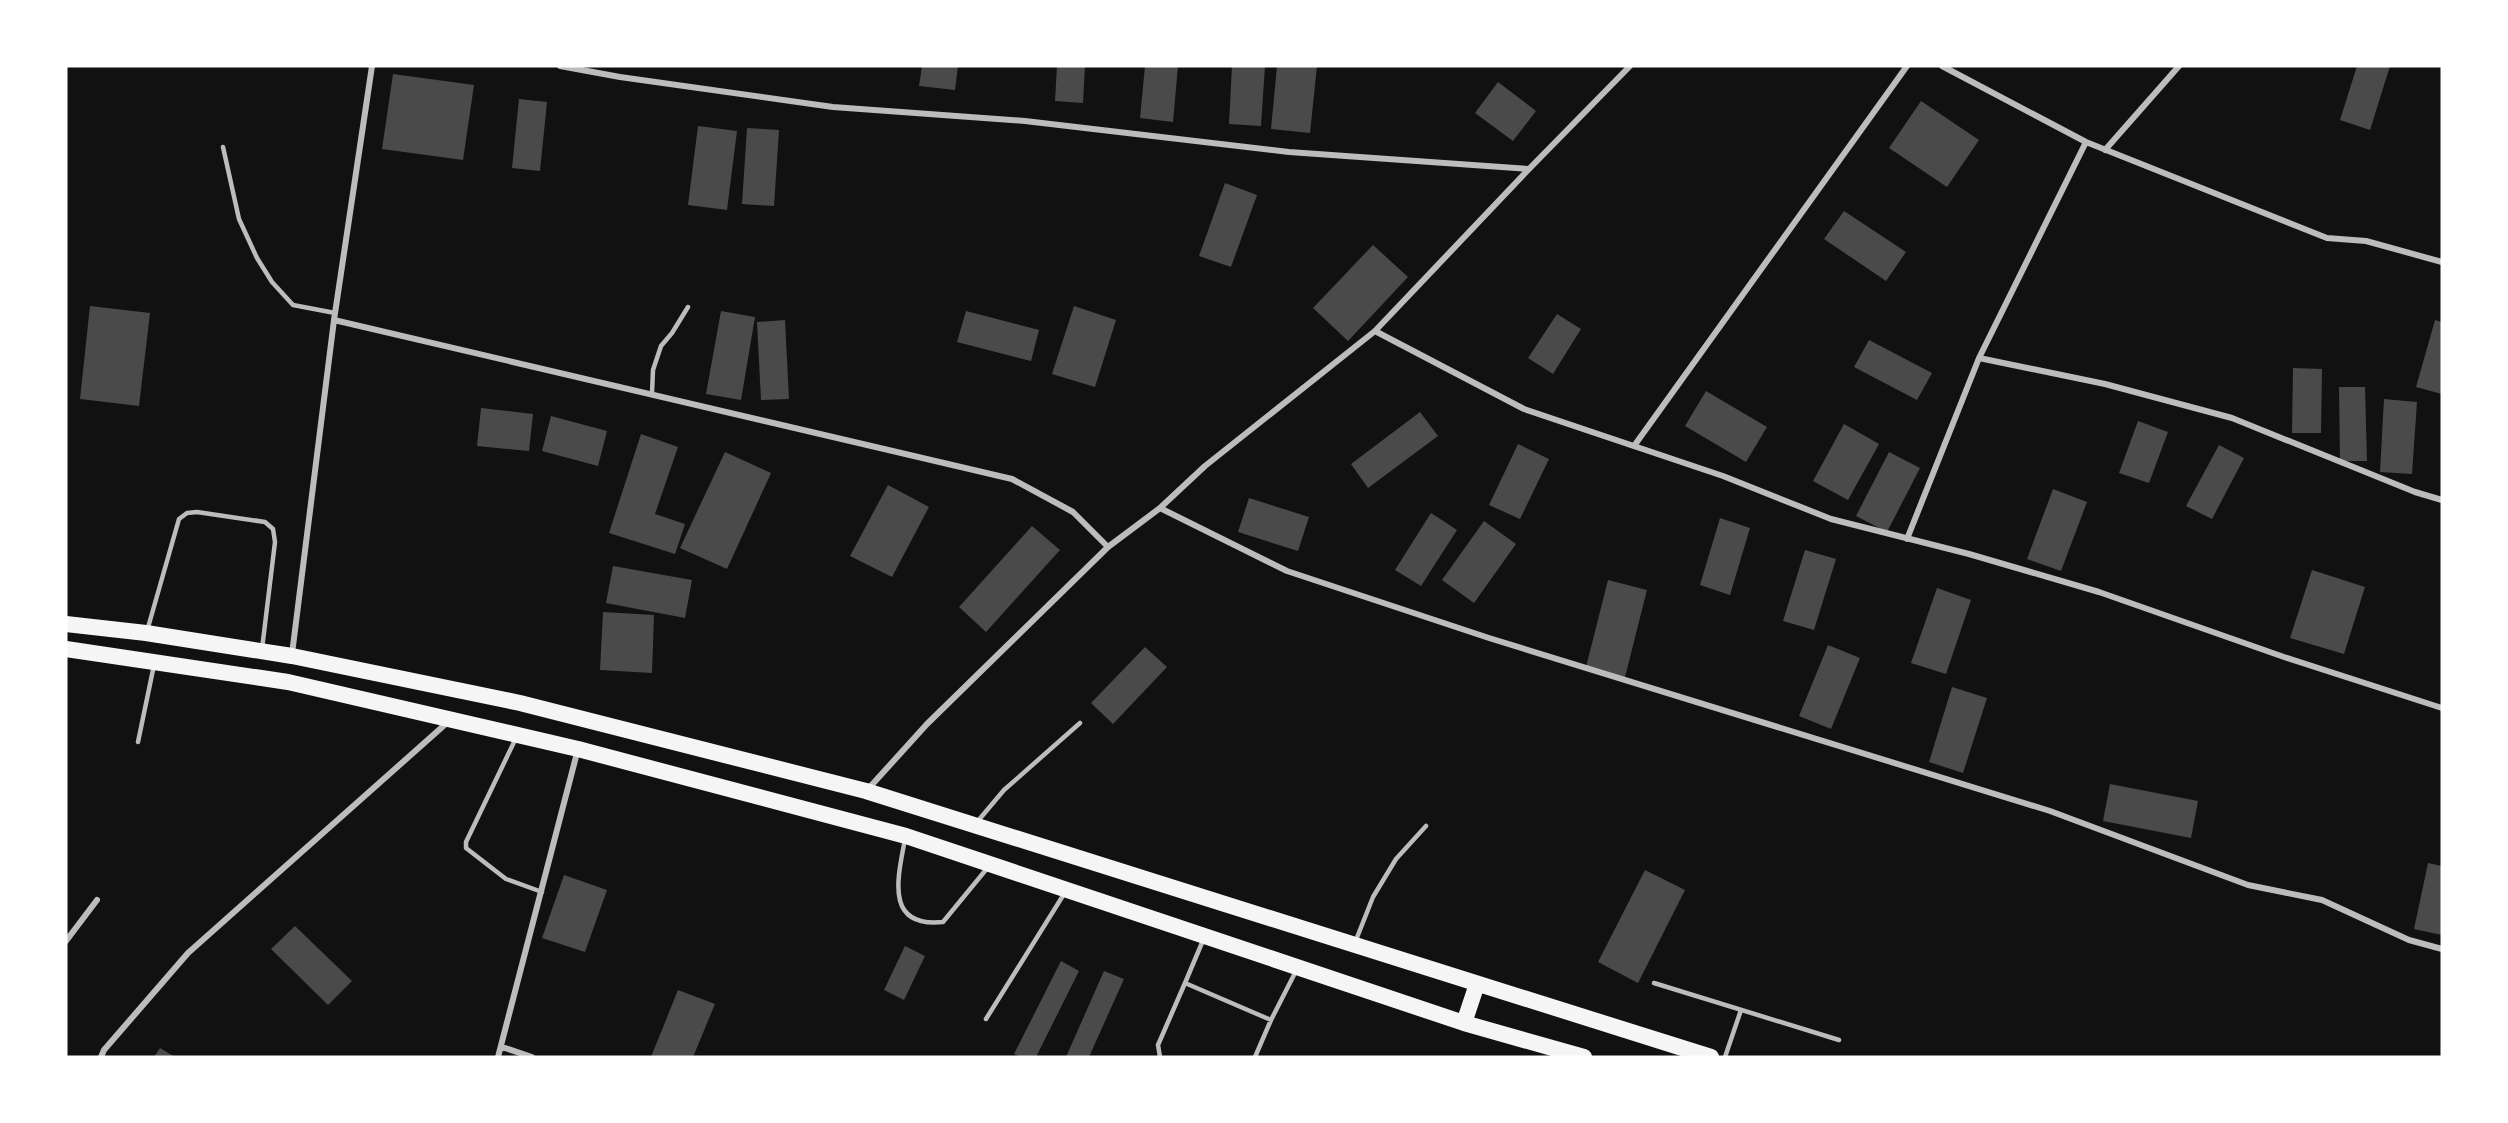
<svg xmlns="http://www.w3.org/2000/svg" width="2508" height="1123" font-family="'Roboto Serif',serif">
<rect width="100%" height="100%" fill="#111"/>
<path fill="#4a4a4a" d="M922,66H958L955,90L919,86Z
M1057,66H1085L1083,103L1055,101Z
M1145,66H1178L1173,122L1140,118Z
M1232,66H1265L1261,126L1229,124Z
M1277,66H1317L1310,133L1271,129Z
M2357,66H2390L2370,130L2340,120Z
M393,74L474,85L463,160L382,149Z
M1498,82L1536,111L1513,141L1475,113Z
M519,99L547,102L540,171L512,168Z
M1921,101L1979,140L1947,187L1889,148Z
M698,126L737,131L727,210L688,205Z
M747,128L779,130L774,206L742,204Z
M1225,183L1257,195L1231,267L1199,256Z
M1844,211L1906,252L1886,281L1824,239Z
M1373,245L1408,277L1348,341L1313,308Z
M90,306L150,313L139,406L80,399Z
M1074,306L1116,320L1095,387L1052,374Z
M721,311L755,317L741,400L706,394Z
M966,311L1039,330L1031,361L957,342Z
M1557,314L1581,329L1553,374L1528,358Z
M785,320L789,399L761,400L757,322Z
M2435,320L2442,322V394L2416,387Z
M1869,340L1932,373L1917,400L1854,367Z
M2293,368L2322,369L2321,433H2292Z
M2339,387H2365L2367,461H2340Z
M1706,391L1767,427L1746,462L1685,426Z
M2384,399L2417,402L2412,474L2380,472Z
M481,408L533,414L529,451L477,446Z
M1420,412L1438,436L1368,488L1351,464Z
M551,416L607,431L598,466L542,451Z
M2138,421L2168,432L2149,483L2119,473Z
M1844,424L1879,444L1848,500L1813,481Z
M641,434L678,447L655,514L685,524L675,554L609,533Z
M1518,444L1549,459L1520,519L1489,505Z
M2219,445L2244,458L2212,519L2186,506Z
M725,452L771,473L727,569L680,548Z
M1889,452L1920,468L1887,532L1856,516Z
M888,485L929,507L892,577L850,556Z
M2053,489L2087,502L2061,571L2027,559Z
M1249,498L1309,517L1298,551L1238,532Z
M1431,513L1457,530L1421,586L1395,570Z
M1720,518L1750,528L1730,595L1700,585Z
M1484,521L1516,544L1474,603L1442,580Z
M1032,526L1060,550L986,632L959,607Z
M1805,550L1836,559L1814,630L1783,621Z
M613,566L692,580L685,618L606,603Z
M2312,570L2365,587L2344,654L2290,638Z
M1608,580L1647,590L1625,677L1586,667Z
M1937,588L1971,600L1946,674L1911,663Z
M603,612L654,615L652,673L600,670Z
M1828,645L1860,658L1831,729L1799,716Z
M1145,647L1167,667L1113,724L1091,703Z
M1952,687L1987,698L1963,773L1929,762Z
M2110,784L2198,801L2191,838L2103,821Z
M2428,863L2442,866V935L2414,929Z
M1645,870L1685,890L1638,983L1598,962Z
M564,875L607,890L585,952L542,938Z
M295,926L352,981L328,1005L271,949Z
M905,946L925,956L904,1000L884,990Z
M1061,961L1079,971L1036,1057H1021L1014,1054Z
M1104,971L1124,979L1089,1057H1066Z
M678,990L715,1004L693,1057H651Z
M160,1048L175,1057H154Z"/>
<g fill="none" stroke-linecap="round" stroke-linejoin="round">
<path stroke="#bcbcbc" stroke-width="4.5" d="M223,147L239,219L257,258L272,282L293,305L335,313
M652,393L653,370L661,346L672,333L688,307
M147,631L179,519L187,513L197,512L265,522L273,529L275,542L262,649
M516,738L466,842V848L506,879L542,892
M138,742L154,665
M977,822L1004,790L1080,723
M905,839C898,877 884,928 943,922L989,866
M1204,938L1185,983L1271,1020L1296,971
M1356,940L1373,897L1396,859L1426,826
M1654,983L1839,1040
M986,1019L1064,894
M1160,1057L1158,1045L1185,983
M1255,1057L1271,1020
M1725,1057L1741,1010"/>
<path stroke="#bcbcbc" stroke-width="6" d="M560,66L620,77L833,107L1025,121L1289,152L1529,169
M1942,66L2086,142L2327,238L2366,241L2442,262
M2105,150L2179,66
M334,320L1012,479L1073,512L1108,547
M1375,331L1524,409L1723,476L1831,519L1969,554L2099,592L2284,657L2442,708
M1979,358L2105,384L2232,418L2415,492L2442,500
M1634,446L1907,66
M1160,508L1287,571L1489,638L2050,811L2248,885L2322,900L2409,940L2442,949
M1907,539L1979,358L2086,142
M292,654L334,320L372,66
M869,788L927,724L1108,547L1160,508L1205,466L1375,331L1529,169L1630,66
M66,941L97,900
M502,1047L532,1057
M101,1057L104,1050L188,953L449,721
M498,1057L578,749"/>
<path stroke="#f5f5f5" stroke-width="16" d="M66,624L146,633L292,656L520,703L866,791L1711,1057
M66,649L288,682L578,749L906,836L1464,1023L1584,1057
M1464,1023L1477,984"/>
</g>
<rect width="2508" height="1123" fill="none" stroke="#ffffff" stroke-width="135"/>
</svg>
